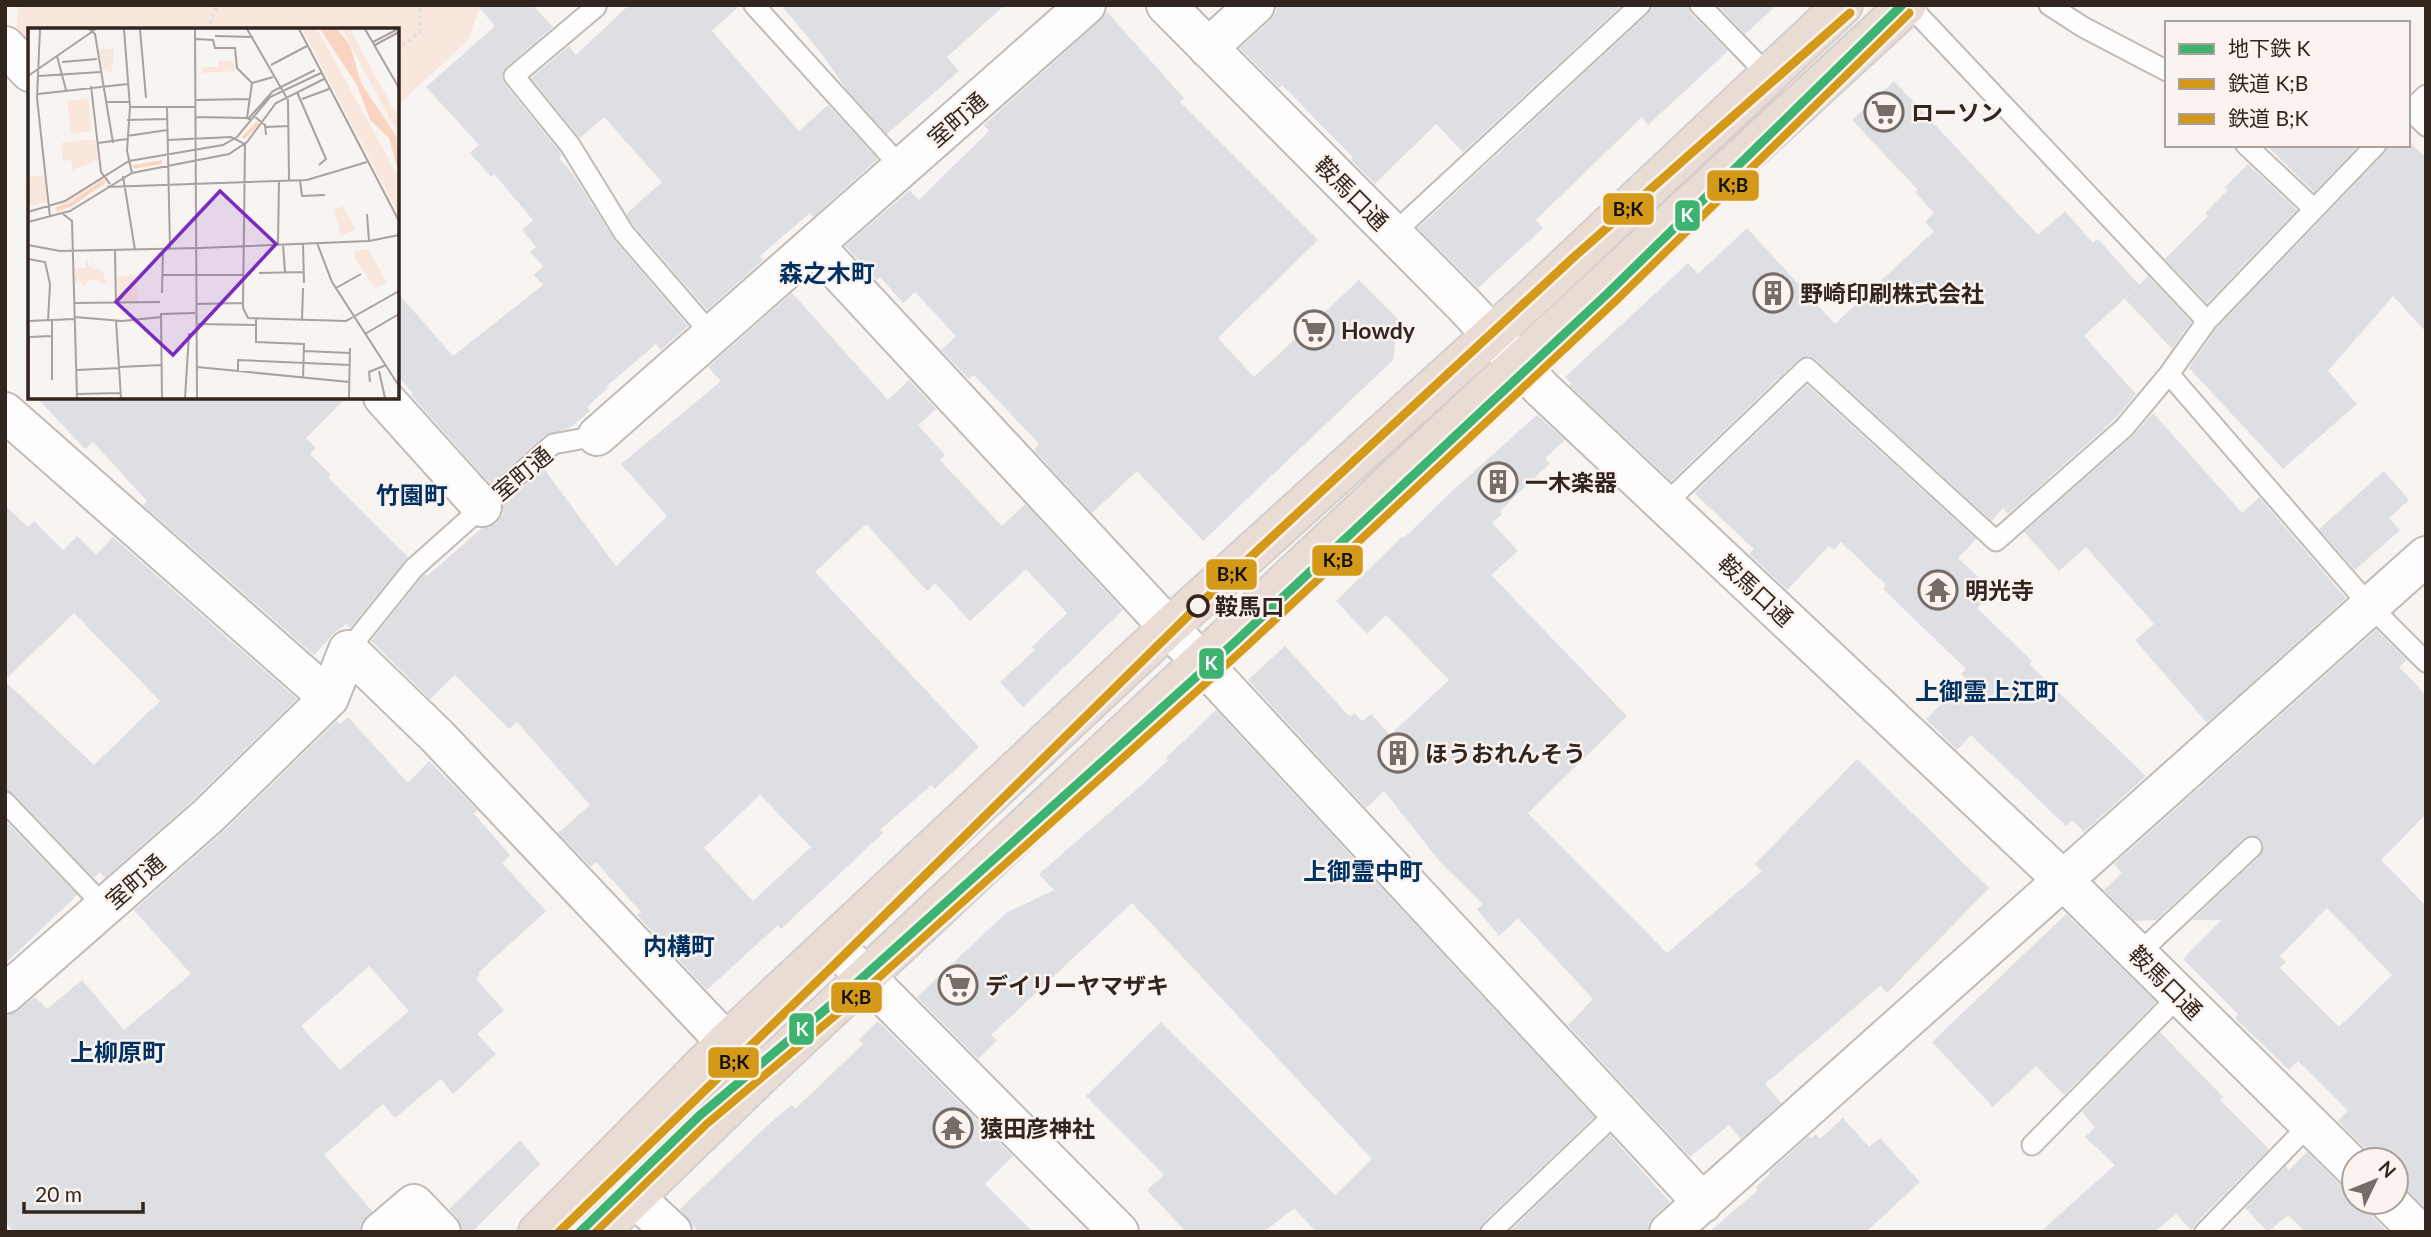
<svg xmlns="http://www.w3.org/2000/svg" width="2431" height="1237" font-family="Lato,'Noto Sans JP',sans-serif">
<rect width="100%" height="100%" fill="#f8f4f2"/>
<path fill="#f9e7de" d="M22,5H481L468,40L397,106V30H30V43L16,28L18,9Z"/>
<path fill="#dedfe3" fill-rule="evenodd" d="M477,5H533L553,27L506,67L502,77L504,83L560,152L562,155L559,158L573,174L615,241L688,326L661,350L656,344L606,387L608,388L587,407L590,411L570,428L545,435L490,484L411,395L413,393L397,375V292L453,356L543,285L534,275L543,266L530,252L536,247L522,230L533,220L494,174L491,177L470,153L479,145L426,87L495,26Z
M629,5H740L712,31L799,131L828,105L878,159L813,217L810,213L760,256L763,260L707,310L634,226L626,214L662,182L604,117L580,138L531,78L569,46L576,55Z
M781,5H1005L947,57L959,71L887,134L846,89L824,57Z
M1276,5H1622L1463,152L1436,124L1375,184L1351,160L1353,157L1282,85L1279,88L1240,48L1270,21L1276,12Z
M1652,5H1688L1691,14L1728,51L1648,125L1642,117L1536,220L1543,228L1478,288L1418,228L1648,14Z
M1717,5H1777L1745,34Z
M1107,12L1184,98L1180,102L1318,240L1218,338L1254,377L1359,280L1398,319L1393,360L1203,541L1137,471L1092,513L1034,450L1039,444L974,375L969,379L941,350L956,336L915,292L903,303L880,277L877,280L845,246L910,190L919,200L989,131L984,125L1100,21Z
M1894,81L2038,235L2065,211L2093,243L2098,239L2139,285L2148,276L2191,322L2172,349L2125,299L2136,288L2084,336L2136,394L2115,419L2008,514L2003,508L1992,521L1815,359L1809,356L1799,359L1671,481L1569,385L1571,383L1565,377L1688,263L1698,274L1747,228L1835,324L1934,231L1925,222L1934,213L1915,192L1918,190L1852,120Z
M2266,145H2359L2314,192Z
M2388,145H2413L2426,158V332L2393,296L2328,371L2357,404L2283,469L2189,368L2216,329L2385,153Z
M2248,164L2297,210L2207,303L2165,259L2208,216L2205,213L2228,190L2225,187Z
M792,293L888,400L909,380L936,409L918,425L945,455L940,460L1002,526L1025,504L1123,610L1023,707L1000,682L1035,650L1032,647L1067,613L1026,569L970,621L935,583L927,591L867,525L864,526L815,572L979,747L935,789L931,785L880,830L883,833L781,929L778,925L707,990L637,915L641,912L596,862L591,867L558,833L590,805L517,722L509,729L455,675L430,699L371,641L423,576L425,574L427,576L482,528L496,524L503,514V505L544,469L616,566L667,516L621,464L721,381L708,367ZM760,795L811,847L753,901L704,848Z
M1807,385L1976,539L1958,558L1993,591L1977,608L2032,661L2029,664L2146,776L2084,832L2072,820L2066,826L1971,735L1957,750L1926,719L1966,679L1961,674L1966,669L1883,589L1886,585L1841,542L1834,550L1829,546L1787,590L1749,554L1754,549L1694,493Z
M36,397H347L306,438L316,448L310,454L331,475L328,477L408,557L350,628L346,624L333,634L314,655L143,505L147,501L93,442L85,449Z
M2153,413L2242,513L2259,497L2346,598L2207,723L2135,640L2154,624L2086,547L2059,571L2024,532L2132,437Z
M1537,415L1565,440L1545,458L1550,463L1500,511L1502,514L1492,523L1518,551L1491,575L1627,716L1528,813L1667,953L1762,871L1755,864L1857,759L1989,888L1887,993L1880,986L1765,1084L1781,1103L1741,1139L1729,1125L1690,1157L1568,1025L1593,999L1518,918L1499,936L1477,909L1483,904L1441,863L1384,791L1366,808L1248,680L1285,646L1350,717L1354,713L1362,721L1371,714L1390,735L1449,680L1386,615L1367,634L1336,601L1403,536L1404,538L1450,493Z
M2384,471L2409,500L2389,518L2400,530L2355,570L2319,529Z
M5,505L28,527L34,521L63,550L77,536L96,555L113,537L297,699L193,800L105,878L100,872L94,878L14,794L5,790V681L94,765L160,701L74,613L5,680Z
M2376,630L2407,660L2399,667L2426,695V814L2381,860L2426,906V1208L2404,1187L2396,1182V1160H2374L2369,1152L2338,1121L2348,1111L2298,1061L2289,1070L2235,1018L2238,1014L2183,959L2221,920H2192L2260,856L2264,845L2260,838L2250,835L2244,838L2156,920L2135,921L2104,890L2122,873L2114,864ZM2327,908L2392,975L2339,1027L2280,968L2286,962L2280,956Z
M1216,710L1594,1117L1483,1223L1479,1232H1316L1294,1208L1264,1232H1186L1147,1190L1164,1175L1086,1096L1161,1022L1335,1195L1372,1159L1132,903L991,1035L997,1040L978,1059L917,997L1006,913L1054,890L1039,874L1146,781L1168,760L1166,758Z
M348,717L408,783L429,761L449,781L477,810L474,814L510,855L502,863L546,911L478,973L480,975L476,979L504,1010L477,1034L496,1054L453,1094L441,1079L395,1118L383,1104L324,1155L372,1211L361,1224L360,1232H14L5,1222V1017L19,1010L35,997L47,1009L82,980L124,1030L191,974L134,910L223,832L337,721L340,724ZM369,966L409,1011L340,1070L301,1026Z
M5,820L77,895L5,964Z
M2066,914L2156,1002L2064,1095L2036,1066L1993,1107L1932,1042Z
M878,1021L1013,1156L985,1184L1033,1232H698L680,1209L769,1124L792,1105L795,1109L863,1044L859,1040Z
M2160,1032L2223,1097L2220,1100L2269,1149L2196,1223L2192,1231L2176,1214L2155,1232H2040L2115,1165L2085,1137L2095,1127L2082,1112Z
M1843,1118L1869,1147L1880,1138L1920,1182L1866,1232H1709L1758,1190L1756,1187L1770,1174L1769,1172L1809,1136L1811,1138L1816,1134L1820,1139Z
M1610,1135L1670,1202L1654,1216L1649,1225L1648,1232H1509Z
M520,1140L540,1164L472,1232H462L457,1217L449,1209Z
M2307,1152L2339,1184L2348,1189H2354V1202H2368V1208L2373,1217L2388,1232H2305L2288,1215L2268,1232L2245,1208L2286,1166L2289,1170Z"/>
<g fill="none" stroke-linecap="round" stroke-linejoin="round">
<g stroke="#c2bab6" stroke-width="23">
<path id="lane" d="M754,5L901,167
M1700,5L1769,76
M1909,5L2207,321
M2049,5L2083,27L2167,71
M596,7L514,76L570,145L624,233L713,336
M2410,110L2426,126
M2408,112L2426,95
M2246,145L2314,209
M1393,234L1640,5
M2169,374L2369,605L2426,662
M1665,504L1807,368L1996,541L2124,428L2169,374L2207,321L2376,145
M348,650L414,568L553,444L597,436
M5,802L105,907
M2138,954L2252,847
M2032,1145L2180,995
M1491,1232L1618,1111
M2205,1232L2310,1124"/>
</g>
<g stroke="#c2bab6" stroke-width="42">
<path id="street" d="M1166,5L1465,306L1542,389L2062,879L2354,1168
M5,46L30,72
M1208,48L1255,5
M814,245L1703,1203
M383,397L482,507
M5,412L329,698
M597,436L1086,5
M832,943L1119,1232
M5,994L208,816L329,698L348,650L437,736L726,1042
M603,1168L672,1232
M2389,1202L2419,1232
M381,1232L414,1204L441,1232
M1669,1232L2426,556"/>
</g>
<g stroke="#d4cfcd" stroke-width="42">
<path id="highway" d="M538,1232L726,1042L1169,627L1533,297L1843,5
M599,1232L762,1074L1482,397L1907,5"/>
</g>
<path stroke="#e1e0de" stroke-width="4.5" stroke-dasharray="3.5 3.5" stroke-linecap="butt" d="M207,30L217,5
M397,50L420,31V5"/>
<use href="#lane" stroke="#fefdfd" stroke-width="19"/>
<use href="#street" stroke="#fefdfd" stroke-width="38"/>
<use href="#highway" stroke="#e9dcd4" stroke-width="38"/>
<g stroke="#fbf3ef" stroke-width="14">
<path id="rail-1" d="M595,1232L706,1124L859,995L1242,650L1614,302L1909,13"/>
</g>
<g stroke="#fbf3ef" stroke-width="14">
<path id="rail-2" d="M559,1232L830,969L1202,602L1575,256L1850,13"/>
</g>
<use href="#rail-1" stroke="#d5991a" stroke-width="9"/>
<use href="#rail-2" stroke="#d5991a" stroke-width="9"/>
<g stroke="#fbf3ef" stroke-width="14">
<path id="metro-1" d="M580,1232L699,1116L852,987L1235,642L1607,294L1902,5"/>
</g>
<use href="#metro-1" stroke="#3cb371" stroke-width="9"/>
</g>
<defs>
<g id="supermarket-ring" transform="scale(2.0125)"><circle r="9.5" fill="#fbf3ef" stroke="#776d68" stroke-width="1.5"/><path d="M-6-5.5h2.5l.6 2H6L4.5 2H-2.5L-4.4-4H-6ZM-1.5 3.2a1.3 1.3 0 1 0 .1 0ZM3 3.2a1.3 1.3 0 1 0 .1 0Z" fill="#776d68"/></g>
<g id="building-ring" transform="scale(2.0125)"><circle r="9.5" fill="#fbf3ef" stroke="#776d68" stroke-width="1.5"/><path d="M-4-6H4V6H1V3H-1V6H-4ZM-2.5-4.3h1.7v1.8h-1.7ZM.8-4.3h1.7v1.8H.8ZM-2.5-1h1.7V.8h-1.7ZM.8-1h1.7V.8H.8Z" fill="#776d68"/></g>
<g id="temple-ring" transform="scale(2.0125)"><circle r="9.5" fill="#fbf3ef" stroke="#776d68" stroke-width="1.5"/><path d="M0-6L5-2H3V0L6.5 2.5H4V6H1.5V3h-3V6H-4V2.5H-6.5L-3 0V-2H-5Z" fill="#776d68"/></g>
</defs>
<g fill-rule="evenodd">
<use href="#supermarket-ring" x="1884" y="112"/>
<use href="#building-ring" x="1773" y="293"/>
<use href="#supermarket-ring" x="1314" y="330"/>
<use href="#building-ring" x="1498" y="482"/>
<use href="#temple-ring" x="1938" y="590"/>
<use href="#building-ring" x="1398" y="753"/>
<use href="#supermarket-ring" x="958" y="985"/>
<use href="#temple-ring" x="953" y="1128"/>
</g>
<circle fill="#fbf3ef" stroke="#32251d" stroke-width="3.5" cx="1198" cy="606" r="10"/>
<g text-anchor="middle" dominant-baseline="central" stroke-width="5" stroke-linejoin="round" paint-order="stroke">
<g font-size="23" font-weight="bold" fill="#32251d" stroke="#fbf3ef" text-anchor="start">
<text x="1911" y="112">ローソン</text>
<text x="1800" y="293">野崎印刷株式会社</text>
<text x="1341" y="330">Howdy</text>
<text x="1525" y="482">一木楽器</text>
<text x="1965" y="590">明光寺</text>
<text x="1425" y="753">ほうおれんそう</text>
<text x="985" y="985">デイリーヤマザキ</text>
<text x="980" y="1128">猿田彦神社</text>
</g>
<g font-size="23" fill="#32251d" stroke="#fbf3ef">
<text transform="translate(957 119) rotate(-41)">室町通</text>
<text transform="translate(1352 193) rotate(45)">鞍馬口通</text>
<text transform="translate(522 473) rotate(-40)">室町通</text>
<text transform="translate(1756 590) rotate(43)">鞍馬口通</text>
<text transform="translate(135 881) rotate(-41)">室町通</text>
<text transform="translate(2166 982) rotate(45)">鞍馬口通</text>
</g>
<g font-size="23" font-weight="bold" fill="#32251d" stroke="#fbf3ef" text-anchor="start">
<text x="1215" y="606">鞍馬口</text>
</g>
<g font-size="24" font-weight="bold" fill="#003162" stroke="#fbf3ef">
<text x="827" y="272">森之木町</text>
<text x="412" y="494">竹園町</text>
<text x="1987" y="690">上御霊上江町</text>
<text x="1363" y="870">上御霊中町</text>
<text x="679" y="945">内構町</text>
<text x="118" y="1051">上柳原町</text>
</g>
</g>
<g transform="translate(28 28)">
<rect width="371" height="371" fill="#f8f4f2"/>
<path d="M274,1H289L362,133L371,151V187ZM314,1H322L371,91V109ZM71,21H86L84,45L75,42ZM190,33H205L208,43L174,45V39H190ZM60,70L64,103L43,106L39,73ZM67,111L70,132L44,142L43,132L35,133L33,115ZM16,147L19,174L0,178V149ZM75,150L79,155L29,186L27,180ZM315,178L328,201L313,208L306,181ZM340,221L359,254L347,260L327,231L326,223ZM64,229V241L74,242L79,257L63,251L56,258L50,252L47,256V240H58V230L62,241ZM107,247L110,273L90,274V248Z" fill="#f9e7de"/>
<path d="M292,1H309L322,17L333,55L371,112V116L365,111L371,118V146L361,110L342,92L329,57Z" fill="#f9d5c1"/>
<path fill="none" stroke="#f9d5c1" stroke-width="3.5" d="M215,110L230,95M105,139L134,134M28,181L43,177L76,153"/>
<path fill="none" stroke="#a9a19d" stroke-width="2" d="M12,1L9,70L22,189M61,1L67,6L85,115M96,1L102,79L99,123L104,145M112,1L118,70M167,1L169,370M219,1L260,72L261,152M271,1L371,193M337,1L371,60M187,8L225,9M168,11L185,12L187,20H207L209,40L224,55L219,90L223,92M345,14L370,1M347,17L371,4M29,28L38,62M34,34L69,31M243,37L279,18M0,48L68,1M11,48L72,44M224,55L245,49M63,58L73,144L82,156M269,64L298,131L291,137M10,66L100,56M274,71L301,61M168,72L221,71M78,74H101M102,79H167M139,79L142,221M226,88L237,97L238,107M167,89L219,90M221,90L245,63L287,42M99,92L139,91M237,99L261,98M99,108L139,102M139,112L203,109L217,116L215,280L220,290L318,293L371,263M70,115L99,111M95,148L107,222M272,153L274,168L297,167M79,159L279,152L339,134M0,184L37,173L101,133L195,117L209,109L242,69L293,45M35,186L44,193L49,370M339,186L341,213M0,194L42,183L104,145L201,126L219,114L248,75L296,51M275,215L276,255M289,215L304,254L371,358M250,216L251,152M255,216L257,244M0,217L32,223L172,220L341,213L371,207M87,222L88,276M0,231L17,234L22,256L20,293M231,245L276,244M134,247H216M308,260L333,246M134,265L135,221M47,275L132,274M168,276L215,275M47,289L94,293L134,289M228,291V314L276,316L275,351M88,292L93,370M274,292L275,260M0,293L47,291M170,296L228,297M337,306L371,286M276,323L322,325M91,339L134,337M169,339L321,354M49,342L91,340M351,343L357,370M210,344V332L322,337M24,352V293M342,354L341,344L358,337M49,366L93,365M1,370V309L24,308M134,370L133,286L167,285M157,370L161,306H167M321,370L322,320"/>
<path fill="#7b2cbf" fill-opacity="0.15" stroke="#7b2cbf" stroke-width="3.5" d="M192,163L248,216L145,327L88,274Z"/>
<rect width="371" height="371" fill="none" stroke="#32251d" stroke-width="3.5"/>
</g>
<g stroke="#fbf3ef" stroke-width="2.5">
<rect x="1706" y="169" width="54" height="33" rx="7" fill="#d5991a"/>
<rect x="1602" y="192" width="53" height="34" rx="7" fill="#d5991a"/>
<rect x="1674" y="199" width="27" height="33" rx="7" fill="#3cb371"/>
<rect x="1311" y="544" width="53" height="33" rx="7" fill="#d5991a"/>
<rect x="1205" y="558" width="53" height="33" rx="7" fill="#d5991a"/>
<rect x="1198" y="647" width="27" height="33" rx="7" fill="#3cb371"/>
<rect x="830" y="981" width="53" height="33" rx="7" fill="#d5991a"/>
<rect x="788" y="1012" width="27" height="34" rx="7" fill="#3cb371"/>
<rect x="707" y="1046" width="53" height="33" rx="7" fill="#d5991a"/>
</g>
<g font-size="19" text-anchor="middle" font-weight="bold" fill="#fff">
<text x="1687" y="222">K</text>
<text x="1211" y="670">K</text>
<text x="802" y="1036">K</text>
</g>
<g font-size="19" text-anchor="middle" font-weight="bold" fill="#111">
<text x="1733" y="192">K;B</text>
<text x="1628" y="216">B;K</text>
<text x="1338" y="567">K;B</text>
<text x="1232" y="581">B;K</text>
<text x="856" y="1004">K;B</text>
<text x="734" y="1069">B;K</text>
</g>
<rect width="2431" height="1237" fill="none" stroke="#32251d" stroke-width="14"/>
<rect x="2165" y="21" width="245" height="126" fill="#fbf3ef" stroke="#aba19b" stroke-width="2"/>
<rect x="2179" y="44" width="35" height="10" fill="#3cb371" stroke="#aba19b" stroke-width="2"/>
<text x="2228" y="56" font-size="21" fill="#32251d">地下鉄 K</text>
<rect x="2179" y="79" width="35" height="10" fill="#d5991a" stroke="#aba19b" stroke-width="2"/>
<text x="2228" y="91" font-size="21" fill="#32251d">鉄道 K;B</text>
<rect x="2179" y="114" width="35" height="10" fill="#d5991a" stroke="#aba19b" stroke-width="2"/>
<text x="2228" y="126" font-size="21" fill="#32251d">鉄道 B;K</text>
<g transform="translate(2375 1181) rotate(47)"><circle r="33" fill="#fbf3ef" stroke="#aba19b" stroke-width="2"/>
<path d="M0-5L12 26L0 18L-12 26Z" fill="#776d68"/>
<text y="-10" font-size="19" font-weight="bold" text-anchor="middle" fill="#32251d">N</text>
</g>
<path d="M24 1202v10h119v-10" fill="none" stroke="#32251d" stroke-width="3.5"/>
<text x="35" y="1202" font-size="21" fill="#32251d" stroke="#fbf3ef" stroke-width="5" paint-order="stroke">20 m</text>
</svg>
